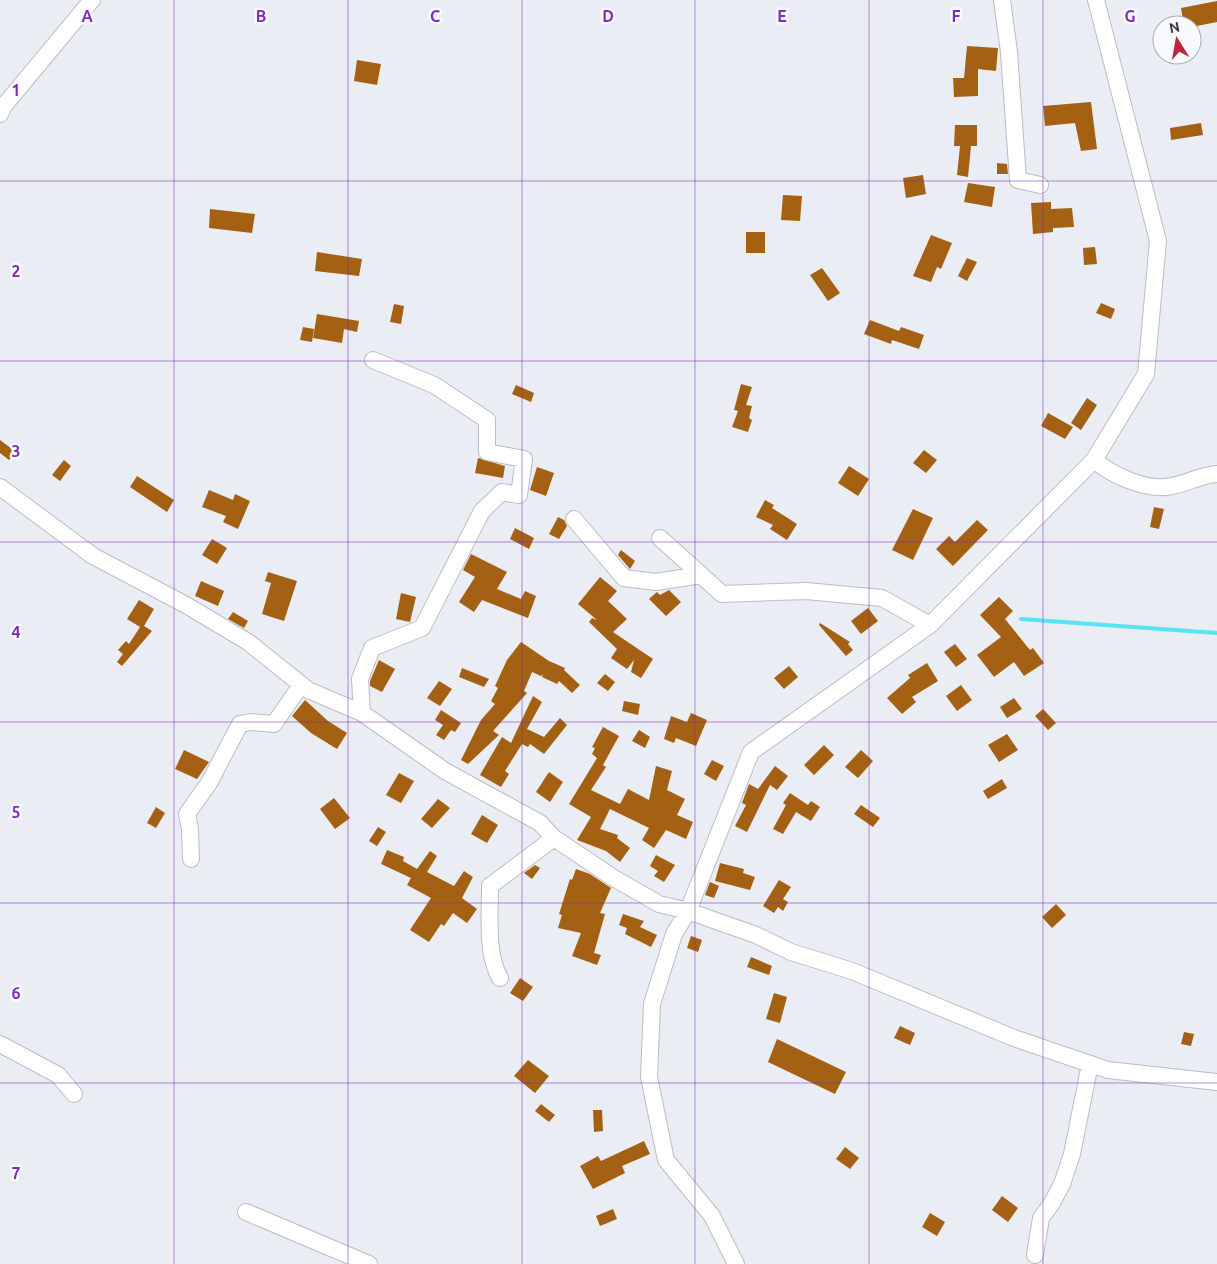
<svg xmlns="http://www.w3.org/2000/svg" width="1217" height="1264" font-family="Ubuntu,sans-serif">
<rect width="100%" height="100%" fill="#eaedf3"/>
<g fill="none" stroke-linecap="round" stroke-linejoin="round">
<path stroke="#57e4f3" stroke-width="4" d="M1021,619L1217,633"/>
</g>
<path fill="#a56113" d="M1217,1V22L1192,27L1184,25L1181,8Z
M967,46L998,48L996,71L978,69V96L954,97L953,78H964Z
M357,60L381,64L377,85L354,81Z
M1091,102L1097,149L1081,151L1075,123L1045,126L1043,106Z
M1201,123L1203,135L1171,140L1170,128Z
M955,125H977V146H971L968,177L957,175L960,146H954Z
M997,163L1007,164L1008,174H997Z
M923,175L926,194L906,198L903,178Z
M968,183L995,187L992,207L964,202Z
M783,195L802,196L800,221L781,220Z
M1051,202V209L1072,208L1074,227L1053,228V232L1033,234L1031,203Z
M210,209L255,214L252,233L209,228Z
M746,232H765V253H746Z
M931,235L952,243L941,269L937,267L931,282L913,276Z
M1095,247L1097,264L1084,265L1083,248Z
M317,252L362,259L359,276L315,271Z
M967,258L977,262L967,281L958,276Z
M822,268L840,293L828,301L810,275Z
M1101,303L1115,309L1111,319L1096,313Z
M394,304L404,306L401,324L390,322Z
M317,314L359,321L357,332L344,329L342,343L313,338Z
M870,320L899,331L901,327L924,335L919,349L892,340L891,344L864,334Z
M303,327L314,329L312,342L300,340Z
M741,384L752,387L746,405L752,406L749,418L752,420L748,432L732,427L738,411L734,410Z
M516,385L534,393L531,402L512,394Z
M1087,398L1097,405L1081,430L1071,423Z
M1048,413L1073,427L1065,439L1041,426Z
M0,440L16,452L9,460L0,453Z
M924,450L937,460L926,473L913,463Z
M478,458L505,466L503,478L475,473Z
M64,460L71,466L60,481L52,475Z
M849,466L869,479L858,496L838,483Z
M537,467L554,473L546,496L530,490Z
M137,476L174,500L167,512L130,487Z
M209,490L233,500L235,494L250,501L238,529L223,522L226,516L202,507Z
M765,500L774,505L772,508L797,524L787,540L770,529L773,525L756,517Z
M1154,507L1164,509L1159,529L1150,527Z
M913,509L933,518L913,560L892,550Z
M558,517L564,520L567,526L559,539L549,534Z
M977,520L988,530L953,566L936,549L949,536L955,542Z
M515,528L534,538L529,549L510,539Z
M212,539L227,548L217,564L202,555Z
M621,550L635,561L630,569L618,555Z
M471,554L507,572L497,589L521,599L525,591L536,596L528,618L482,600L474,612L459,602L475,577L463,570Z
M268,572L297,581L284,621L262,614L271,583L265,581Z
M600,577L617,591L608,601L627,619L613,632L653,659L641,678L631,672L634,660L627,669L611,658L617,649L589,622L592,618L597,620L578,604Z
M201,581L224,591L218,606L195,596Z
M669,590L681,602L666,616L649,599L657,592L660,595Z
M401,593L416,597L410,622L396,619Z
M999,597L1013,611L1005,619L1030,650L1033,648L1044,663L1024,676L1014,662L994,677L977,655L1001,637L980,615Z
M139,600L154,609L144,626L152,631L122,666L117,662L123,654L118,650L126,641L129,644L140,627L127,619Z
M868,608L878,621L861,634L851,621Z
M233,612L248,621L244,628L228,619Z
M820,623L850,642L848,644L853,650L846,656L819,625Z
M521,642L549,661L565,668L564,670L580,685L572,693L559,681L557,684L542,677L543,674L541,676L532,672L524,691L527,693L493,731L499,735L468,764L461,760L481,720L495,704L491,701L498,688L495,686L507,660Z
M955,644L967,659L956,667L944,652Z
M379,660L395,669L382,692L370,686V681Z
M927,663L938,681L912,697L916,702L902,714L887,698L910,678L908,675Z
M789,666L798,677L784,689L774,678Z
M462,668L489,679L484,687L459,677Z
M605,674L615,682L608,691L597,683Z
M439,681L452,689L440,706L427,698Z
M961,685L972,700L957,711L946,696Z
M533,696L542,702L527,729L544,737L560,718L567,725L544,754L530,744L528,747L522,744L505,771L509,774L501,787L480,775L502,737L511,743Z
M1014,698L1022,709L1007,718L1000,707Z
M305,700L328,721L347,733L337,749L311,733L292,716Z
M624,701L640,704L638,715L622,711Z
M1043,709L1056,723L1048,730L1035,716Z
M441,710L461,723L455,732L451,730L444,740L436,735L443,725L435,720Z
M691,713L707,720L696,746L676,738L674,743L664,739L671,716L687,722Z
M603,727L619,736L603,765L606,767L591,790L620,804L628,789L649,800L656,766L672,771L667,790L685,799L677,815L693,822L686,839L666,830L654,848L642,840L649,828L610,809L600,829L618,835L617,838L630,848L620,862L606,851L577,840L591,817L569,804L597,758L592,754L595,748L592,747Z
M639,730L650,737L645,748L632,741Z
M1007,734L1018,750L999,762L988,745Z
M824,745L834,755L814,775L804,765Z
M184,750L209,762L197,779L175,769Z
M861,750L873,761L858,778L845,767Z
M712,760L724,766L716,781L704,774Z
M775,766L788,776L777,790L770,785L747,832L735,826L746,805L742,803L749,784L758,789Z
M549,772L563,782L550,802L536,792Z
M399,773L414,781L401,803L386,795Z
M1002,779L1007,788L988,799L983,791Z
M790,793L808,805L811,801L820,807L811,821L796,812L783,834L773,829L786,805L783,803Z
M334,798L350,818L335,829L320,809Z
M438,799L450,808L432,828L421,819Z
M861,805L880,818L873,827L854,814Z
M156,807L165,813L156,828L147,823Z
M482,815L498,825L487,843L471,834Z
M378,827L386,832L377,846L369,841Z
M387,850L404,857L403,861L417,869L430,851L437,856L427,872L454,886L464,871L473,877L462,898L477,909L467,923L453,913L444,926L441,924L429,942L410,930L431,898L407,885L411,878L381,864Z
M656,855L675,865L664,882L654,876L658,871L650,866Z
M720,863L744,869L743,873L755,877L750,890L715,881Z
M535,865L540,868L532,879L524,873Z
M576,869L590,874L611,888L600,913L605,914L594,953L601,955L597,965L572,956L581,933L558,928L562,915L559,914L570,879L572,880Z
M779,880L791,887L783,899L788,902L783,911L778,907L774,913L763,906Z
M710,882L719,886L714,898L705,895Z
M1056,904L1066,915L1052,928L1042,917Z
M623,914L644,921L640,927L657,935L651,947L625,934L627,928L619,925Z
M691,936L702,940L698,952L687,948Z
M751,957L772,966L769,975L747,967Z
M520,978L533,987L523,1001L510,993Z
M774,993L787,997L780,1023L766,1019Z
M900,1026L915,1033L910,1045L894,1038Z
M1184,1032L1194,1034L1191,1046L1181,1044Z
M777,1039L846,1072L835,1094L768,1062Z
M528,1060L549,1076L535,1093L514,1076Z
M541,1104L555,1115L549,1122L535,1111Z
M593,1110H602L603,1131L594,1132Z
M644,1141L650,1154L622,1166L625,1173L593,1189L580,1166L598,1156L601,1161Z
M845,1147L859,1158L850,1169L836,1159Z
M1002,1196L1018,1208L1008,1222L992,1210Z
M613,1209L617,1219L600,1226L596,1216Z
M930,1213L945,1222L937,1236L922,1227Z"/>
<g fill="none" stroke-linecap="round" stroke-linejoin="round">
<g stroke="#babdc3" stroke-width="18">
<path id="minor" d="M1002,0L1009,52L1018,180L1040,185
M0,114L3,107L92,0
M1094,460C1112,475 1147,492 1172,486C1188,483 1201,475 1217,474
M0,487L93,556L186,605L248,642L308,690L362,713L445,771L540,823L554,838L612,877L659,904L688,911L756,935L791,952L852,971L1014,1038L1108,1070L1217,1082
M574,519L624,578L656,582L701,575L722,594L806,591L882,598L930,625
M660,538L701,575
M362,713L360,679L372,648L422,628L482,511L502,492L519,495L524,459L487,452V420L434,385L373,360
M191,859L190,829L187,814L209,783L240,724L251,722L274,724L301,685
M500,978C486,955 490,913 490,886L554,838
M0,1044L58,1075L74,1094
M246,1212L369,1264
M1035,1255L1041,1218L1052,1203L1062,1184L1072,1154L1090,1064
M736,1264L712,1216L666,1160L649,1077L652,1004L674,934L688,911L751,752L930,625L1094,460L1146,374L1158,241L1096,0"/>
</g>
<use href="#minor" stroke="#fff" stroke-width="16"/>
</g>
<path fill="none" stroke="#7b2cbf" stroke-width="1" stroke-opacity="0.55" d="M174,0V1264M348,0V1264M522,0V1264M695,0V1264M869,0V1264M1043,0V1264M0,181H1217M0,361H1217M0,542H1217M0,722H1217M0,903H1217M0,1083H1217"/>
<g font-size="16" text-anchor="middle" font-weight="bold" fill="#7b2cbf" stroke="#f9fafe" stroke-width="5" stroke-linejoin="round" paint-order="stroke">
<text x="87" y="22">A</text>
<text x="261" y="22">B</text>
<text x="435" y="22">C</text>
<text x="608" y="22">D</text>
<text x="782" y="22">E</text>
<text x="956" y="22">F</text>
<text x="1130" y="22">G</text>
<text x="16" y="96">1</text>
<text x="16" y="277">2</text>
<text x="16" y="457">3</text>
<text x="16" y="638">4</text>
<text x="16" y="818">5</text>
<text x="16" y="999">6</text>
<text x="16" y="1179">7</text>
</g>
<g transform="translate(1177 40) rotate(349)"><circle r="24" fill="#f9fafe" stroke="#abacb0"/>
<path d="M0-4L9 19L0 12L-9 19Z" fill="#b82640"/>
<text y="-8" font-size="14" font-weight="bold" text-anchor="middle" fill="#36373a">N</text>
</g>
</svg>
